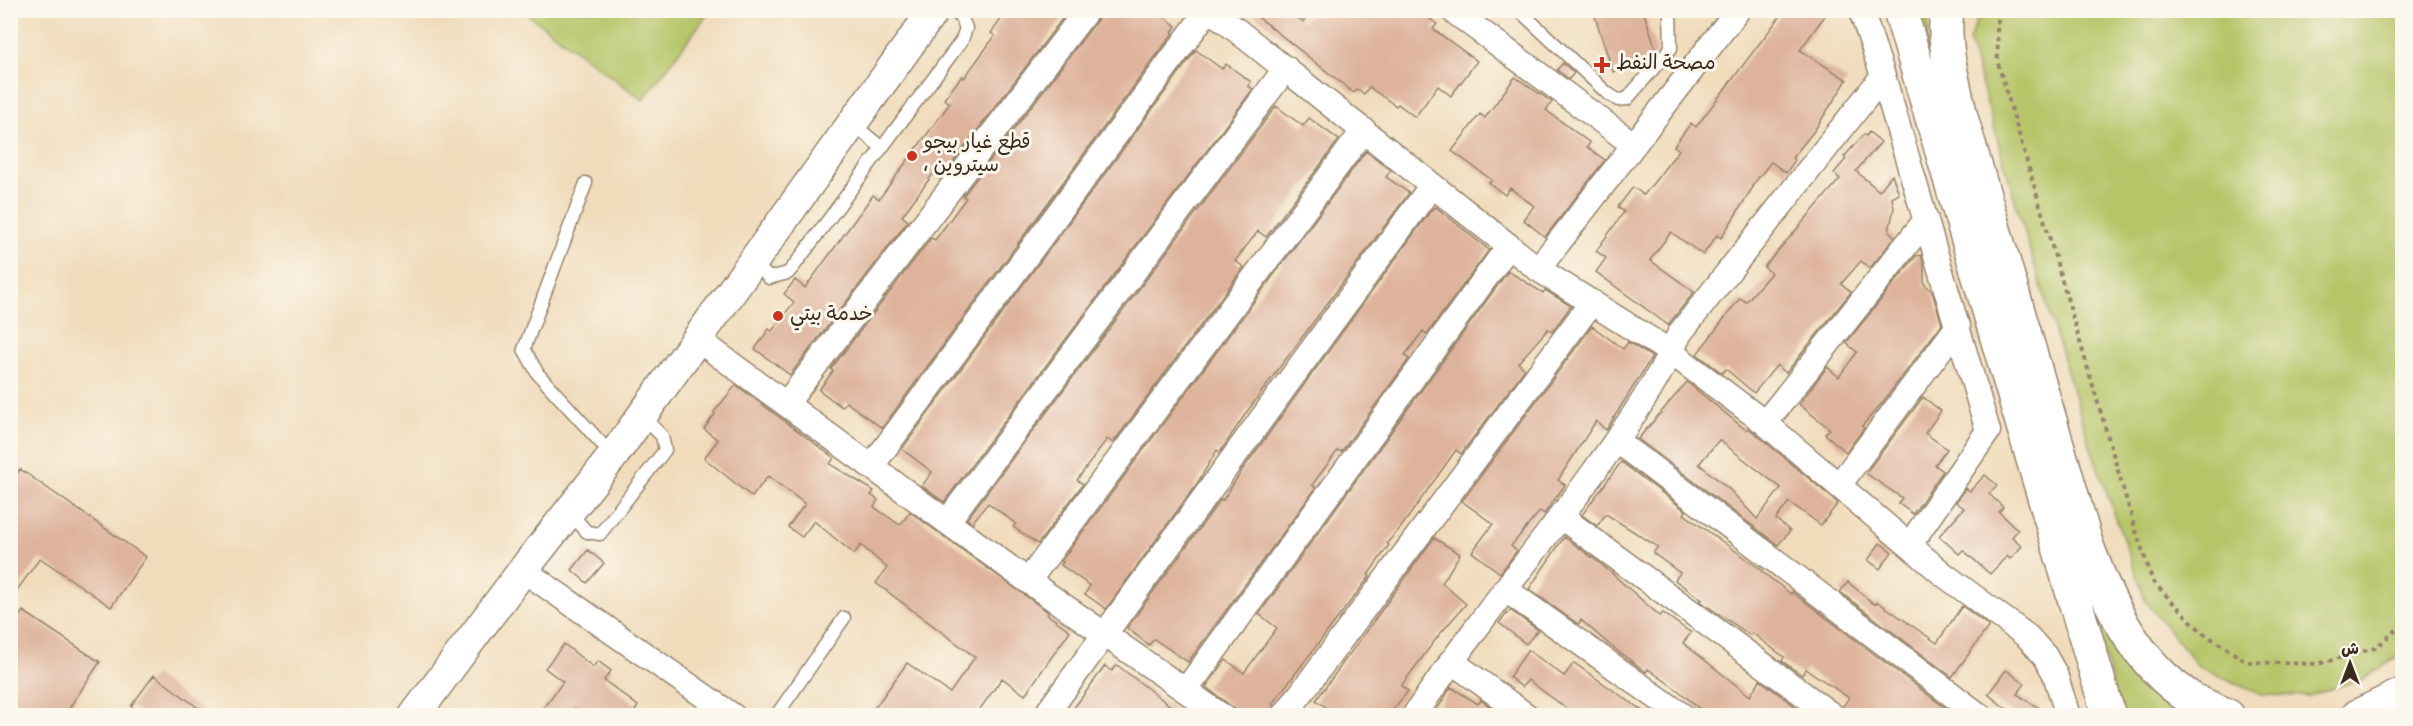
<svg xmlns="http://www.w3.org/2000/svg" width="2413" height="726" font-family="'Gochi Hand','Playpen Sans Arabic',sans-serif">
<rect width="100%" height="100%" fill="#fbf7ec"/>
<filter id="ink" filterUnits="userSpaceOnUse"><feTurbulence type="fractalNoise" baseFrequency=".0167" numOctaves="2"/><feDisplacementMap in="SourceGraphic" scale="12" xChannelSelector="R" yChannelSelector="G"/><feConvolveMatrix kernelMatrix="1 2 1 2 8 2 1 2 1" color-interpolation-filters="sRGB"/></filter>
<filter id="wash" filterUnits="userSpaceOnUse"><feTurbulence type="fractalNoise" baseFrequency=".008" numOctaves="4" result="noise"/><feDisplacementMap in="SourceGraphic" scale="24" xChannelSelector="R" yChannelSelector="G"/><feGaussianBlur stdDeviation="1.35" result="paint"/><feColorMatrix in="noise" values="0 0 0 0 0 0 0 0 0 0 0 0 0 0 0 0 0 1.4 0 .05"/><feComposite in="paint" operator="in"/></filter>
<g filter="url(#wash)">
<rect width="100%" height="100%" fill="#f0dcbb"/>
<path fill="#b5c568" stroke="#787843" stroke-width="1.5" d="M1981,10L2402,11V654L2365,678L2309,696L2261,695L2198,666L2146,602L2088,440L2018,211L1969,40Z
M523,11L524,10L710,11L643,100Z
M1912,11H1929L1927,56Z
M2086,582L2198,715H2120Z"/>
<g id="blocks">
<path fill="#deb39b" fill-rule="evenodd" d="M1008,10H1069L940,179L933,174L902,216L908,221L790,375L755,349L769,329L772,331L794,302L784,294L795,280L805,288L873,195L879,199L950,103L944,99L962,76L964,78L995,36L991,33Z
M1101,10H1155L1176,26L1172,32L1173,33L882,428L846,402L842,407L819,390L833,371L831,369L931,238L935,240L966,198L963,196L1098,19Z
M1249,10H1288L1303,22L1313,10H1436L1430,19L1437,24L1433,29L1477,61L1451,96L1438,86L1415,117L1398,104L1396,106L1369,87L1364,94L1357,89L1354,93Z
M1593,10H1643L1657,52L1650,60L1613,72Z
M1785,10H1829L1800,50L1847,80L1814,131L1792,158L1795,160L1786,173L1771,162L1752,186L1753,187L1721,238L1717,235L1703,255L1671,232L1650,260L1694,292L1668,325L1596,272L1606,258L1596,251L1624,212L1618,207L1633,187L1644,195L1679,150L1674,146L1691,123L1696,127Z
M1196,50L1222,69L1226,64L1251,82L1248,86L1253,89L944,502L922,486L932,472L902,449Z
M1563,63L1574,73L1569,79L1557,70Z
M1515,77L1552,102L1546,110L1590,143L1587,147L1605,160L1545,237L1524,220L1534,206L1510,188L1505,195L1489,183L1492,180L1452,151L1480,114L1485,118Z
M1276,106L1303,126L1309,118L1339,140L1266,237L1258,231L1235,261L1244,267L1113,443L1107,439L1077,480L1083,484L1038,544L1013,527L1016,524L988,503L972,523L967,519Z
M1869,132L1881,142L1856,171L1879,191L1892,175L1899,194L1892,198L1894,208L1889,231L1895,237L1870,268L1861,261L1841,284L1851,292L1786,373L1777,365L1754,393L1726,369L1722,373L1697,354L1740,298L1746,302L1771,273L1764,267L1840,179L1834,173L1846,159L1844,157L1864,134L1866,136Z
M1366,151L1391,170L1386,177L1409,193L1246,413L1220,452L1217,450L1198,482L1106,609L1085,594L1090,586L1061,565L1063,562L1061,561Z
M1436,207L1489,250L1427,334L1423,331L1405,355L1409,359L1341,452L1338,450L1312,485L1316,488L1188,662L1154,639L1149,645L1127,628L1221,499L1223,500L1243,469L1431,210Z
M1921,255L1924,266V284L1932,291L1942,324L1882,403L1862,426L1864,428L1846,452L1825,434L1830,429L1799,404L1827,367L1839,377L1857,352L1846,343L1916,256Z
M1508,271L1543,293L1545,290L1571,306L1552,332L1548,329L1518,363L1525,369L1461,454L1456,450L1402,526L1387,543L1389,545L1368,575L1370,576L1272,704L1274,706L1270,716H1244L1206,687L1226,660L1244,673L1277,628L1259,614Z
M1592,326L1623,349L1628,342L1652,357L1606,430L1596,421L1558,480L1565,485L1544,514L1540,511L1511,546L1517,551L1500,573L1472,552L1493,524L1462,501Z
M1687,382L1746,430L1748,428L1756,434L1838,503L1821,525L1789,502L1776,519L1790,531L1778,545L1638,439ZM1719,440L1781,488L1757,519L1730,490L1699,464Z
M736,385L834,458L830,464L874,491L871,495L878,500L874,507L900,525L910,512L1048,612L1047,614L1070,631L1025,695L1002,678L975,716H869L907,663L950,693L975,657L876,583L887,568L861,545L854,554L814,521L802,537L788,527L805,504L768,476L752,497L704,458L718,440L704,429L715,414L714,412Z
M1923,397L1941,411L1925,433L1947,449L1935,465L1943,471L1913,514L1898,503L1902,498L1867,474L1868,470Z
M1621,462L1686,511L1684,514L1762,570L1761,571L1791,594L1792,592L1956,716H1847L1843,706L1849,698L1806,669L1802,675L1782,661L1784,657L1752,633L1750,635L1700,601L1702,600L1675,580L1680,573L1653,553L1658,547L1606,514L1597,526L1582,515Z
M20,469L146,557L111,607L40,558L10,600V484Z
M1985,475L1997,485L1989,494L2003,507L1999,512L2018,530L2012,537L2022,546L2010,559L2007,556L1990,574L1963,550L1959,554L1939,536L1964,508L1956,502L1966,488L1970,491Z
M1564,537L1601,564L1660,616L1663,613L1691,633L1683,643L1750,696L1760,680L1808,716H1708L1679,691L1648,669L1646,672L1611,646L1581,620L1578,624L1529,589Z
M1434,538L1460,554L1442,583L1466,604L1439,635L1401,686L1408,691L1388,716H1339L1316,700Z
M1880,543L1892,552L1880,569L1868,560Z
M588,550L604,563L587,583L572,570Z
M1848,582L1874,604L1878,602L1937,643L1962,606L1989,626L1952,677L1840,592Z
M1510,610L1538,630L1526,644L1499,623Z
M23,611L100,662L64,716H10V630Z
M564,644L593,667L598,661L611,671L604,680L638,706L632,716H585L575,708L570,716H537L563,682L545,668Z
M1528,650L1564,676L1574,663L1650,716H1577L1528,680L1522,687L1509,677Z
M1117,665L1181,714L1185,708L1196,716H1068L1105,666L1112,671Z
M2006,670L2025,684L2017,694L2051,716H2015L1988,694Z
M154,675L209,716H144L131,706Z
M1451,687L1478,704L1481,700L1502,716H1433Z"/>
</g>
</g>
<g filter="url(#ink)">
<use href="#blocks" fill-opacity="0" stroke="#96836c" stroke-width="1.5"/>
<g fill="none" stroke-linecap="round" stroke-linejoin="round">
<g stroke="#96836c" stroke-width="15">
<path id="service" d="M1519,10L1607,93L1618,100L1627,99L1671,48L1670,10
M853,124L882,148
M586,183L524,349L538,374L612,455
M754,262L769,278L788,273L794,266L962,40L966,28L962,19L953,10
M570,513L587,532L600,534L665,450L662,436L642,416
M776,716L844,618"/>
</g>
<g stroke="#96836c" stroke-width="27">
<path id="minor" d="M1211,10L1538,269L1672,353L1765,423L1943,574L2028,637L2045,656L2055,674L2068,716
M1452,10L1634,145
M1861,10L1883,76L1988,431L1910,544
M1538,269L1738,10
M697,339L1028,581L1222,716
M786,404L1087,10
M1765,423L1926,220
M1617,441L1980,716
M871,467L1208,10
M1839,485L1958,326
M1560,516L1833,716
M947,522L1286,68
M523,570L733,716
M1028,581L1364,130
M1506,590L1683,716
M1451,661L1527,716
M1186,690L1508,247
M1045,716L1432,185
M1284,716L1592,302
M1414,716C1465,640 1522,568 1577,495C1614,444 1654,391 1680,333L1883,76"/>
</g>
<g stroke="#96836c" stroke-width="33">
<path id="tertiary" d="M414,716L523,570L613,456L934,10"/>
</g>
<g stroke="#96836c" stroke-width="36">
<path id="trunk" d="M1900,10L2109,716
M1947,10C1942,45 1954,84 1961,117L2086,543C2107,601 2135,662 2190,698C2201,705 2216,710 2228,716
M2358,716L2402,695"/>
</g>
<path stroke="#96836c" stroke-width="4" stroke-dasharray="4.5 4.5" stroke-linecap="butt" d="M2000,10L1997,25L1998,63L2133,522L2153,582L2203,633L2247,662L2318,664L2375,648L2402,625"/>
<use href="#service" stroke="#fff" stroke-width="12"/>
<use href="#minor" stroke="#fff" stroke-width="24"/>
<use href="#tertiary" stroke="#fff" stroke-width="30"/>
<use href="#trunk" stroke="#fff" stroke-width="33"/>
</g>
</g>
<g fill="#c8321e" stroke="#fbf7ec" stroke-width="2">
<path d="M1599 56h6v6h6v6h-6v6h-6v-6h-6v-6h6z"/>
<circle cx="912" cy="156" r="6"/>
<circle cx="778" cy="316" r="6"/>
</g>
<g text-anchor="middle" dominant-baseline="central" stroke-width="6" stroke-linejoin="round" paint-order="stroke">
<g font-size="20" fill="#3b2a1e" stroke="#fbf7ec" text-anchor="start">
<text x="1616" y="65">مصحة النفط</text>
<text x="924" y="144">قطع غيار بيجو<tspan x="924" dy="23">، سيتروين</tspan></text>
<text x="790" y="316">خدمة بيتي</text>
</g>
</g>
<rect width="2413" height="726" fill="none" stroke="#fbf7ec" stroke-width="36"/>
<g transform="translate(2350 663)" stroke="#fbf7ec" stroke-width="4.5" paint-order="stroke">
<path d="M0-4.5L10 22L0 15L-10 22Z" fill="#3b2a1e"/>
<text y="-9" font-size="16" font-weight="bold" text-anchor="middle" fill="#3b2a1e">ش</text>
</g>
</svg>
